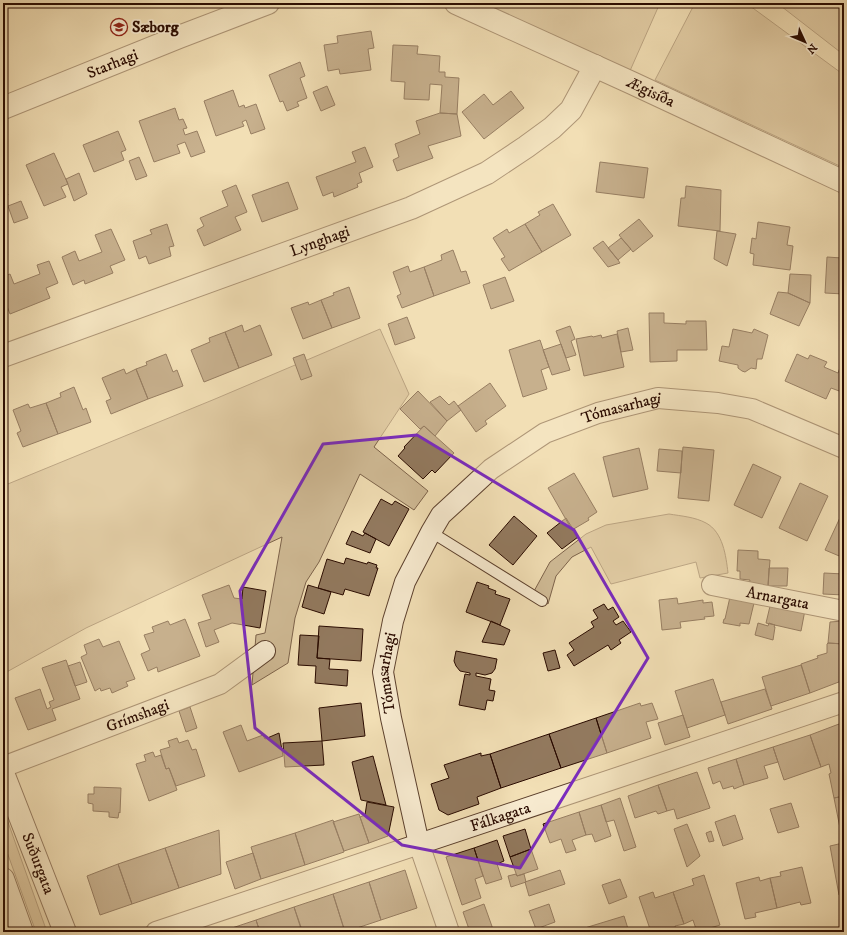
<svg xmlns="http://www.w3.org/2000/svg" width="847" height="935" font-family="'IM FELL DW Pica',serif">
<rect width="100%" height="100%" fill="#f2dfb5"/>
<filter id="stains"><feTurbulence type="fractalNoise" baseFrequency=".005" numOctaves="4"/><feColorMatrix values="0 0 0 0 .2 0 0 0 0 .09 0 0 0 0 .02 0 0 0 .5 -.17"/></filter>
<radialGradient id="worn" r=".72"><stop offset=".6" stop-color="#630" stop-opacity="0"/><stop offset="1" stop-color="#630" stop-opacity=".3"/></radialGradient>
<path fill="#d0bb96" stroke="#7d634b" d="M484,3H660L629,73Z
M695,3H746L844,75V168L655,80Z
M777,3H844V55Z
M380,329L409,394L374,447L428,491L414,510L360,474L319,562L306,582L295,618L288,663L252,685L256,635L265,633L282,537L86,628L3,674V486L215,399Z
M669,514C681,516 695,517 706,523C723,532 726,556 728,573L700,578L696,562L611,584L591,547L572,557L556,576L548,604L533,593L550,562L586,534L606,525Z
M3,808L47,932H36L3,841Z"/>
<path fill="#92795e" stroke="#2a0b00" d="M371,31L374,48L368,49L371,70L340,74L339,69L328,71L324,45L338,43L337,36Z
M393,45L418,46L417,54L440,56L439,72H445V77L459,78L457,114L440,113L442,85L430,84L429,100L404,99L405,82L391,81Z
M300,62L305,76L300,78L307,98L297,102L299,106L287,111L283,101L280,102L269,75Z
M327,86L335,105L321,111L313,92Z
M233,90L239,107L244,105L245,108L256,104L265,129L251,134L246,120L242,122L244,126L216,136L204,101Z
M511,91L524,108L484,139L462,112L484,94L493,105Z
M175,108L179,120L183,119L187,128L183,129L185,135L197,131L205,152L191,157L185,142L177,145L180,153L154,162L139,121Z
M440,113L457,114L461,136L428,146L433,158L397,171L393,160L399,157L395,144L420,134L416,121Z
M118,131L126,150L121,152L124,160L94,172L83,145Z
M365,147L373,167L359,173L362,182L357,184L358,187L334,197L333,192L323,196L316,177L356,162L352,152Z
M54,153L68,184L61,187L66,197L44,206L26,165Z
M139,157L147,176L136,180L129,161Z
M600,162L648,168L644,198L596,192Z
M79,173L87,194L74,201L66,179Z
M3,182L8,195L3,197Z
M288,182L298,209L262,222L252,195Z
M236,185L247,212L235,217L241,230L204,246L197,230L204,226L200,218L228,206L222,191Z
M686,186L721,190L720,231L678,226L681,198H685Z
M21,201L28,218L14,223L8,206Z
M553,204L571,235L542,252L525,224L540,215L538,212Z
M639,219L653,236L633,252L619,235Z
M758,222L790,227L787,245L793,246L790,270L753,265L754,254L750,253L752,238L756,239Z
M167,224L174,246L169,247L171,256L149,264L146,256L139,259L133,241L152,234L150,230Z
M525,224L542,252L509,271L501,259L505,257L493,238L507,229L509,233Z
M111,229L125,260L110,266L113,273L85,284L84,280L73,285L62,257L75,251L79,261L102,252L95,235Z
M717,231L736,234L727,266L714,259Z
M621,238L631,249L618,260L608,248Z
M603,241L618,260L620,263L608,267L593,248Z
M453,250L461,272L466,271L470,283L434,296L424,267L442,260L441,255Z
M842,252H844V294L825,293L827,257L842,258Z
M49,261L58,283L46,288L50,298L10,314L3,296V277L10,274L14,284L40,274L37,265Z
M408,266L410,272L424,267L434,296L402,308L397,296L401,294L393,272Z
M790,274L811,275L810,303L788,293Z
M505,277L514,301L491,309L483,285Z
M349,287L360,318L332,328L321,300L334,295L333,293Z
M778,292L788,293L810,303L799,326L770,314Z
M321,300L332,328L303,339L291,308L308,302L309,305Z
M649,313H664V323L686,324V321H706L707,350H677V361L650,362Z
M407,317L415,338L395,345L388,324Z
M242,325L244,332L260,325L272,355L239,368L225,332Z
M570,326L575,339L571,341L576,355L566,358L556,331Z
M628,328L633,350L621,352L617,331Z
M733,329L752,333L754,329L768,335L762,359H757L756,369L751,368L745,372L742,371L738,368V365L719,361L722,346L729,347Z
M225,332L239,368L204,382L191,350L210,342L209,338Z
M617,334L624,367L584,376L576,339L592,336L593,337L601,335L602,338Z
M540,340L549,367L541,370L547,389L523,397L509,350Z
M561,344L570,370L552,375L543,350Z
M166,354L173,372L177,370L183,386L148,399L136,369L147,365L146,362Z
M304,354L312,376L301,380L293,358Z
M797,354L808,359L810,355L827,362L824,367L838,373L841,365L844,366V387L842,392L831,388L826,399L785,381Z
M124,369L126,374L136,369L148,399L111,414L106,401L111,399L102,378Z
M490,383L506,406L485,421L487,424L476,432L458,406Z
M74,387L83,410L86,408L91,422L58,434L46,403L61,397L60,393Z
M418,391L447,421L435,436L424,426L420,429L400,409Z
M440,396L449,405L454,401L461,410L447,421L430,402Z
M46,403L58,434L23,447L17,433L21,431L13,410L28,404L30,408Z
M424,426L454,453L435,473L432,470L423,479L398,456L405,448L404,447Z
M683,447L714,450L709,501L678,498Z
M639,448L648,489L613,497L603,457Z
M659,449L682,451L681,473L657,471Z
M753,464L781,477L762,518L734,505Z
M574,473L597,512L588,518L589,520L572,530L548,488Z
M800,483L828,496L807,541L779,528Z
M381,499L392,505L395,501L409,509L389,546L363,532Z
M844,509V558L825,550Z
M514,516L537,536L513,565L489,545Z
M566,518L578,537L562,549L547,533Z
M352,531L363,536L365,533L376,539L370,553L346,544Z
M738,550L758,551V559L770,560L768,586L749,585L750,580L740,579V571H737Z
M346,558L367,564L368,562L377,565L376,568H378L369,596L345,589L343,595L318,588L327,559L344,564Z
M769,568H788L787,586H768Z
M824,573L844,574V595L823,594Z
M477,582L489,586L488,588L496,591L495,594L510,599L500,625L466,612Z
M229,585L234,598L242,599L243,587L266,591L260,628L232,623L214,630L219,642L206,647L198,623L211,619L202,595Z
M308,585L331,592L324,614L302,607Z
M730,597L754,603L749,624L740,623V626L723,623L724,619H725Z
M677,598L678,604L703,600V603L712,602L714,616L704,617L705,619L680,622L681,628L662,630L659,600Z
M771,602L805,610L801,631L766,623Z
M604,604L608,610L613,607L619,617L613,621L616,625L623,621L631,632L619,640L621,643L611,650L608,645L574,666L567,655L574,650L569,643L594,627L591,622L598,618L593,610Z
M185,619L200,656L158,672L157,667L148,671L141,654L150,650L144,635L154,632L152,627L168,621L170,625Z
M491,621L510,630L504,645L482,642Z
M843,621H844V644L828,643L830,622Z
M758,623L768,626L769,623L775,625L774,627H775L773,640L755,635Z
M319,626L363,629L361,661L317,658Z
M300,635L319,636L317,658L330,659L329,669L348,670L347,686L315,683L316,666L298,665Z
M99,639L103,647L119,641L135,679L126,682L128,686L112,693L110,688L101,691L100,688L95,691L81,657L87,654L84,645Z
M828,643L844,644V680L810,693L801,664L818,658L817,656L827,653V644Z
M555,650L560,668L548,671L543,653Z
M456,651L497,659L495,669L492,673L485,675L476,673V676L491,679L489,690L495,691L493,701L487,700L485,710L459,705L465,674L470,675V673L460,671L456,666L454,661Z
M66,660L80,699L52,709L56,720L28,730L15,698L40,689L47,709L51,707L49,702L54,700L42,668Z
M80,662L87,682L75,686L68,666Z
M801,665L810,693L771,706L762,677Z
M713,679L725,715L687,728L675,691Z
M765,689L772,709L728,724L721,702Z
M361,703L365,736L322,741L319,708Z
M640,703L641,706L652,703L658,719L646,722L651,738L607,753L596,718Z
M190,707L197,728L186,732L179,711Z
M683,715L690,737L665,745L658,723Z
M596,718L607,753L561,768L549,734Z
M839,724L844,739V796L834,798L829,774L831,773L829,764L821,767L810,735Z
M241,725L247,741L263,735L265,739L279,733L283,756L239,772L223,732Z
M549,734L561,768L501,788L490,754Z
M810,735L821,767L784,780L773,747Z
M177,738L179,743L188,740L192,750L196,749L205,776L176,786L169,768L166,769L160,750L170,747L168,741Z
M322,741L324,765L285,767L283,743Z
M773,747L778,762L764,766L768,778L744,785L736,759Z
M153,752L155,757L161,755L166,769L169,768L177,790L149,801L136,764L146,761L144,755Z
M481,753V756L490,754L501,788L477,797L479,804L448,815L439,810L431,784L449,778L444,765Z
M373,756L386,805L361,800L352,762Z
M736,759L744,785L734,789L733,786L723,789L720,781L713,784L708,768Z
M697,772L710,808L677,819L674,809L667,811L658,785Z
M658,785L667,811L658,814L656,811L635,818L628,796Z
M94,787L121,788L120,813L119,812L118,818L109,817V812L93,811V804L88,803V794H94Z
M844,796V843H843L834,798Z
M620,798L636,847L624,851L614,820L606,822L601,805Z
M367,802L394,807L388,836L369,843L360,817L365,815Z
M791,803L799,827L778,833L770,809Z
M601,805L611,836L595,842L592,834L586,835L579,812Z
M579,812L586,835L572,840L576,850L566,853L561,839L550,843L543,824Z
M359,814L369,843L344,851L333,822Z
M735,815L743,839L723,846L715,822Z
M333,820L344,852L305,865L295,833Z
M687,824L700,856L687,867L674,829Z
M525,829L531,849L510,857L503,836Z
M219,830L221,874L179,888L165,848Z
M711,831L714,841L709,842L706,833Z
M295,833L305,865L261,879L251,847Z
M497,840L504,861L497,864L502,879L486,884L474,848Z
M843,843L844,894L839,895L830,846Z
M165,848L179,888L132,904L118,864Z
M474,848L483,876L475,879L481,898L462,905L446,857Z
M531,849L538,869L517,876L510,857Z
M253,853L261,879L235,889L226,862Z
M118,864L132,904L100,915L87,876Z
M802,867L811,903L801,905L800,902L777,908L770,878L781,876L780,872Z
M405,870L417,908L381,920L369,882Z
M560,870L565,884L529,896L525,882Z
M516,874L517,876L524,874L526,882L511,887L508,876Z
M704,875L720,925L697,932L693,920L684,924L673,892L694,885L692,879Z
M759,877L760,881L770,878L777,908L755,913L756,917L745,919L736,883Z
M620,879L627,897L609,904L602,885Z
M369,882L381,920L345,932L333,894Z
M653,892L655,898L673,892L684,924L675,926L676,932H651L639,897Z
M333,894L345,932H302L294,907Z
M484,904L494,932H470L463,912Z
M549,904L555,922L536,929L529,911Z
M294,907L302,930L296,932H260L256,920Z
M624,916L629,932H590L588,927Z
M256,920L260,932H220Z
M588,927L590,932H573Z"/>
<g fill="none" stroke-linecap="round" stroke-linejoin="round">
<g stroke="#5c402d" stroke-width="12">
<path id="service" d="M431,532L542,601"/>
</g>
<g stroke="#5c402d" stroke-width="22">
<g id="minor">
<path id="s1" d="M712,585L844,611"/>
<path id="s2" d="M3,767L220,684L265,651"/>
<path id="s3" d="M156,932L844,702"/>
<path id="s4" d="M449,932L419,844L391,718L383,672L393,621L405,582L431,532L441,515L491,469L545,433L598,413L658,398L718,403L752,409L844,448"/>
</g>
</g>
<g stroke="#5c402d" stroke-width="24">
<g id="tertiary">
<path id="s5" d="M456,3L632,83L844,182"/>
<path id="s6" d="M3,108L179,37L268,3"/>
<path id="s7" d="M3,356L411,208L487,173L526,147L552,128L571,110L595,66"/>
</g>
</g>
<g stroke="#2a0b00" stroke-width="24">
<g id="secondary">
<path id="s8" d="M3,773L65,932"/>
<path d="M3,879L22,932"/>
</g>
</g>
<use href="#service" stroke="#f7eacf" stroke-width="10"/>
<use href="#minor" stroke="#f7eacf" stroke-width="20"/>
<use href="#tertiary" stroke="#f7eacf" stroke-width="22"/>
<use href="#secondary" stroke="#f7eacf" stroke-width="22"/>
</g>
<path d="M0 0H847V935H0ZM417,435L574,530L648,658L520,868L402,845L255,728L240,591L323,444Z" fill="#f2dfb5" fill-opacity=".55" fill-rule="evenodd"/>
<path fill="none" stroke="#7b2cbf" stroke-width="3" stroke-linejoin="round" d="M417,435L574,530L648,658L520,868L402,845L255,728L240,591L323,444Z"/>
<defs>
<g id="school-ring" transform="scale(0.9)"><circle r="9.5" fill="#f7eacf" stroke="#8f2418" stroke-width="1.5"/><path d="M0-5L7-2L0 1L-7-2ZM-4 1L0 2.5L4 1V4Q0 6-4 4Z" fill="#8f2418"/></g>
</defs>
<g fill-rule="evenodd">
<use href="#school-ring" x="119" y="27"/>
</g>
<g text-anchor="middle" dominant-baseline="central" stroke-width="3.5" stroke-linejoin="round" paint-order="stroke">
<g font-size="16" font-weight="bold" fill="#2a0b00" stroke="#f7eacf" text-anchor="start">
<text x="132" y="27">Sæborg</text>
</g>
<g font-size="16" fill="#2a0b00" stroke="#f7eacf">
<text stroke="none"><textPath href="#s6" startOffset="118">Starhagi</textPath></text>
<text stroke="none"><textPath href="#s5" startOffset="214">Ægisíða</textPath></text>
<text stroke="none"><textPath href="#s7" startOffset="337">Lynghagi</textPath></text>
<text stroke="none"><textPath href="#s4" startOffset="651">Tómasarhagi</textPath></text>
<text stroke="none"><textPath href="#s1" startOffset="67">Arnargata</textPath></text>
<text stroke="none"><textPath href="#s4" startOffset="268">Tómasarhagi</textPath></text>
<text stroke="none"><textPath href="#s2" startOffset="144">Grímshagi</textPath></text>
<text stroke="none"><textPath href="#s3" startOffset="363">Fálkagata</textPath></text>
<text stroke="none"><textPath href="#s8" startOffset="97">Suðurgata</textPath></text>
</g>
</g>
<rect width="847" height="935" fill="none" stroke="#f2dfb5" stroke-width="16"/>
<rect x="4" y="4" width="839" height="927" fill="none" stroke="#2a0b00" stroke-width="2"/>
<rect x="8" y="8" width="831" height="919" fill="none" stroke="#2a0b00"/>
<g transform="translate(805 42) rotate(134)" stroke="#f7eacf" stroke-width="3" paint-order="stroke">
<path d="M0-3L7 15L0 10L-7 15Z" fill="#2a0b00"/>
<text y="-6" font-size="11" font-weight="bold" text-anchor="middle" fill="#2a0b00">N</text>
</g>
<rect width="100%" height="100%" filter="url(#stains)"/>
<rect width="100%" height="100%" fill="url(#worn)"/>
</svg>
